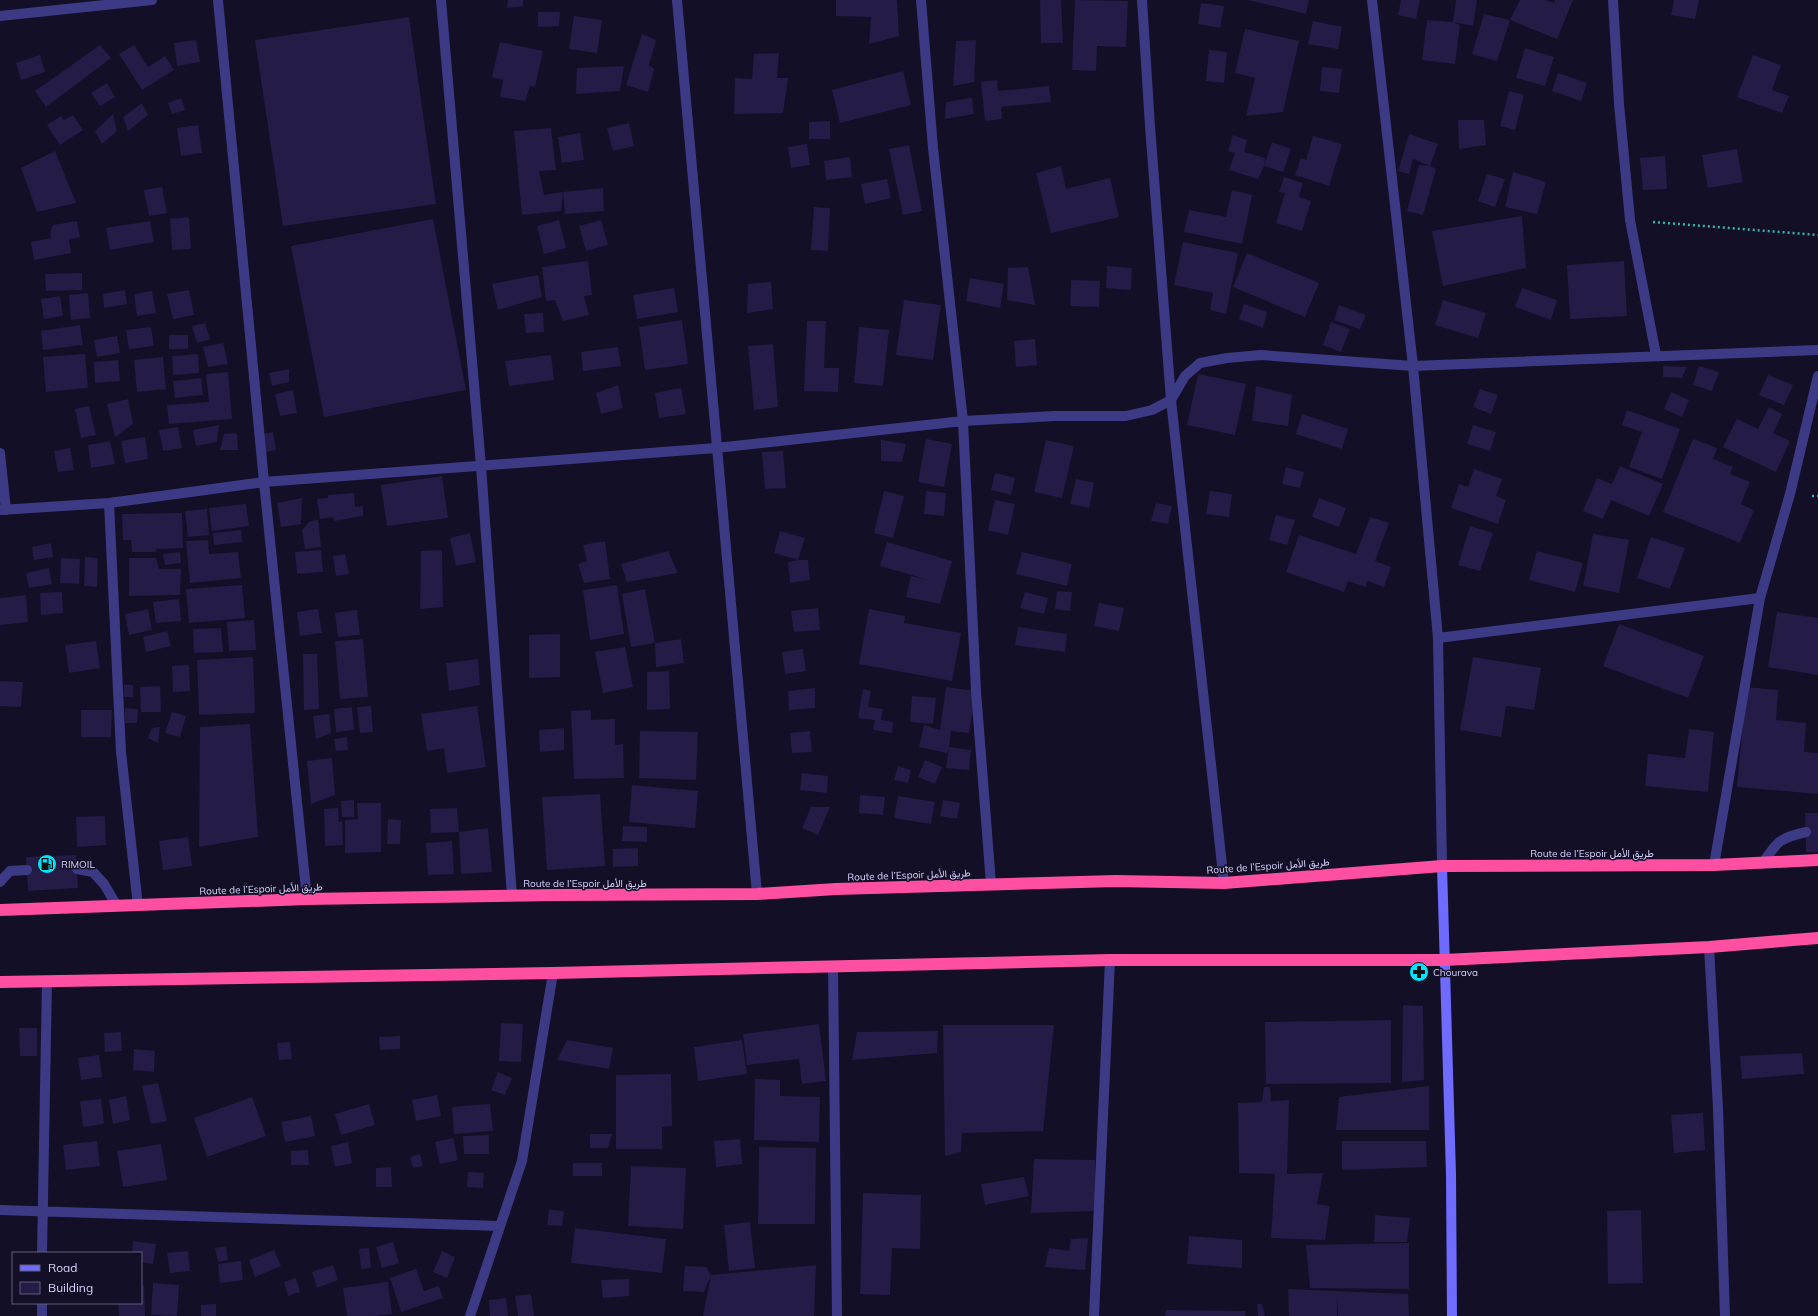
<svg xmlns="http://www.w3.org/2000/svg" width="1818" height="1316" font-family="Mulish,Vazirmatn,sans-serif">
<rect width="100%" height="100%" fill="#130f26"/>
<path fill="#241b47" d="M508,0H523V6L507,8Z
M836,0H897L899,36L869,44L871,17L836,16Z
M1040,0H1061L1063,43H1041Z
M1075,0L1128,1L1126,47L1097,46L1096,71L1072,70Z
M1248,0H1309L1306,14Z
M1401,0H1420L1416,19L1398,15Z
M1456,0H1477L1473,26L1453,22L1460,25L1455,64L1422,60L1427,20L1453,22Z
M1520,0H1546L1554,3L1555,0H1573L1557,39L1510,20L1497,61L1472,54L1484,14L1510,20Z
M1674,0H1699L1695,19L1671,15Z
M1201,3L1224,6L1220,28L1198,24Z
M538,12H560L559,26L538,27Z
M574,16L602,20L597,53L569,49Z
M409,17L436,204L283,226L255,40Z
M1313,21L1342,27L1338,49L1308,44Z
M1245,29L1299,41L1283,112L1246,116L1255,78L1235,73Z
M642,34L656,40L649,65L654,69L648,92L626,85Z
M196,40L200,62L177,66L174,43Z
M976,40L974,82L953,86L956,41Z
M500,42L543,51L535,87L530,86L525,101L500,97L503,80L492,77Z
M100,45L111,58L46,107L35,91Z
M134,45L148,67L165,56L174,70L142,90L119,54Z
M1525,48L1554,57L1545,86L1516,78Z
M1209,50L1227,52L1224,83L1206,81Z
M779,53L777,78H788L783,113L734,114L735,78L752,79L754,54Z
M40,55L45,72L21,80L16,63Z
M1753,55L1781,65L1772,90L1789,96L1782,113L1737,97Z
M624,66L620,91L576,94L577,68Z
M1322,67L1342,69L1339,93L1320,91Z
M903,71L911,105L840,123L832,90Z
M1558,73L1587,83L1581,101L1552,91Z
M997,80L998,91L1049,86L1051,102L1001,107L1002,119L985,121L981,82Z
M107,83L115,97L100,106L91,93Z
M1509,91L1524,95L1515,130L1500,126Z
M181,98L185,110L172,114L168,103Z
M972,98L974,114L945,119L946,102Z
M142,103L148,115L128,131L123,117Z
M113,114L117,131L102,144L95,131Z
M73,115L83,130L60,145L47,125L61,116L64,120Z
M1458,120H1484L1486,145L1459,149Z
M830,121V139H809V122Z
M629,123L634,146L613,151L607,128Z
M198,125L202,153L181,156L177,128Z
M551,128L556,170L539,171L544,195L563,192L561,211L522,215L514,131Z
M580,133L584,160L562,163L558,137Z
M1409,134L1438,144L1430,166L1413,159L1409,174L1398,171Z
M1233,135L1247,140L1244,152L1265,158L1264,166L1272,142L1291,149L1283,172L1264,166L1258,179L1229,170L1235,153L1228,151Z
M1313,136L1342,144L1329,186L1295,175L1301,158L1306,160Z
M807,144L810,165L791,168L788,147Z
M909,145L922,211L903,215L889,149Z
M1737,149L1743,182L1708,188L1702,155Z
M55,151L76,203L37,212L21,168Z
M1665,156L1667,189L1643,190L1640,158Z
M850,157L852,177L826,180L824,161Z
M1419,165L1430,166L1436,169L1423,215L1407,211Z
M1061,166L1066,189L1110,178L1119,217L1051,233L1036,173Z
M1513,172L1546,182L1537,214L1505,207Z
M1487,174L1505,179L1495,207L1478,201Z
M1284,177L1303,183L1299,197L1311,201L1302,231L1276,223L1285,193L1279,192Z
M887,179L891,198L865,204L861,184Z
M162,187L167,213L149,216L144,190Z
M603,188L604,211L565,214L563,192Z
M1232,190L1252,195L1242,244L1184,232L1189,210L1226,217Z
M814,207L830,208L828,251L811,250Z
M1522,216L1526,268L1443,286L1432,231Z
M189,217L191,249L172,250L170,219Z
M433,219L466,390L324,417L291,246Z
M559,220L566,248L544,254L537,226Z
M601,220L608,245L586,251L579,226Z
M77,221L80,237L69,240L71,253L34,260L31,242L51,238L50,232L53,225Z
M150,221L154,242L110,250L106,228Z
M1183,242L1238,253L1226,314L1210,310L1213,293L1174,285Z
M1247,253L1319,283L1305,317L1233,287Z
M588,261L592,295L584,296L589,315L563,321L555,300L546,301L542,267Z
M1624,261L1627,316L1570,319L1567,265Z
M1107,266L1132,268L1131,290L1106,288Z
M1028,267L1035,305L1007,300L1008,268Z
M82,273V290L46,291L45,274Z
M538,275L542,297L498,310L492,284Z
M970,278L1004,284L1000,308L966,301Z
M1071,280L1100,281L1099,307L1070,306Z
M771,282L773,309L747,313L748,284Z
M674,288L678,312L637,319L633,295Z
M1522,288L1557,300L1551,320L1515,307Z
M125,290L127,304L104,308L103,294Z
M189,290L194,315L173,319L167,294Z
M152,291L156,313L137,316L134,294Z
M88,293L90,318L71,320L69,295Z
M60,296L63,316L44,319L41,299Z
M904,300L941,305L933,360L896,355Z
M1443,300L1486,313L1478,338L1435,325Z
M1244,304L1267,312L1263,328L1239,319Z
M1339,305L1366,315L1360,329L1334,320Z
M543,313L544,332L526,333L524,314Z
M682,320L688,364L645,370L639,327Z
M807,321H826L824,368H839L838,392L804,391Z
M1331,322L1350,329L1341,352L1323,345Z
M205,323L210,339L197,343L192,326Z
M80,325L83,345L43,350L41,331Z
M151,327L154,346L129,349L126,330Z
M859,327L889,330L883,386L854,383Z
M169,335H188V349H169Z
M117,336L120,353L97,357L94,340Z
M1035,339L1037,365L1016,367L1014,341Z
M223,343L228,364L208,367L203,347Z
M773,344L778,407L754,410L748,346Z
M618,347L621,366L583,371L581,352Z
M85,354L88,388L46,392L43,357Z
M198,354L199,373L173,375L172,356Z
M551,355L554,380L509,386L505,361Z
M163,357L166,389L137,392L134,360Z
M118,360L120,381L95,383L94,362Z
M1663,366L1687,367L1682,378L1663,377Z
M1699,366L1719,372L1712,391L1693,385Z
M289,369V382L272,386L269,373Z
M228,372L232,419L169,424L167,405L209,402L206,374Z
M1198,374L1246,384L1235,435L1187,425Z
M1768,375L1793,385L1784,405L1759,395Z
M201,378L203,395L175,398L173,381Z
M618,385L623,408L601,414L596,393Z
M1256,386L1292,395L1288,426L1252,421Z
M681,388L686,414L659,418L655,393Z
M1480,389L1498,395L1491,414L1473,407Z
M293,390L297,413L280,416L275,394Z
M1671,392L1689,400L1682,417L1664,409Z
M128,399L133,424L115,437L107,404Z
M89,406L96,435L81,438L75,409Z
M1769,407L1782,414L1773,433L1790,441L1776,472L1723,447L1737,419L1758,429Z
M1627,410L1680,429L1662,479L1629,467L1642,432L1622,425Z
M1302,414L1348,429L1342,449L1296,434Z
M219,425L217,442L196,446L193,430Z
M1473,425L1496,432L1490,451L1467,444Z
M178,427L182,448L163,451L159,430Z
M273,432L276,450L266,452L263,434Z
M237,433L238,450H220L224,434Z
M145,437L148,459L125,463L121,441Z
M926,439L952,444L944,487L918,482Z
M1693,439L1717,448L1713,459L1733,467L1730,474L1750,482L1741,504L1754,510L1740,543L1663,512Z
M881,440L906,444L902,462L881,461Z
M1046,440L1074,446L1062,498L1034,492Z
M110,441L115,464L91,468L88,445Z
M70,448L74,470L58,472L54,451Z
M783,451L786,488L765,489L762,452Z
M1620,466L1663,484L1649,516L1611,500L1603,519L1583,511L1597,478L1612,484Z
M1286,467L1304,472L1300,488L1282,484Z
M1474,469L1502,479L1496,496L1506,500L1498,524L1451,508L1459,484L1468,487Z
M995,473L1015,478L1011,495L991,490Z
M442,476L448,518L387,526L381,485Z
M1076,479L1094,483L1089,508L1070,504Z
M884,491L904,496L893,538L874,533Z
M926,491L946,493L944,516L924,514Z
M1210,491L1232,494L1229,517L1206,514Z
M354,493L355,507L363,506V516L334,521L333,517L320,519L317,499L328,498V495Z
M302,498L301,524L281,527L277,503Z
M1319,498L1346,508L1339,527L1312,517Z
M995,500L1015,504L1008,535L988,530Z
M1156,503L1172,506L1168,524L1151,521Z
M246,504L249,526L212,531L209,508Z
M207,509L209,535L188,537L185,511Z
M182,513L183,548L156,549V552H132L131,540H123L122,514Z
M1276,515L1295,520L1287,545L1269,540Z
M1370,517L1389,523L1375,561L1391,567L1384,587L1367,581L1366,587L1348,581L1344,592L1286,572L1299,535L1356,554Z
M318,520L321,547L305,549L302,530L310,521Z
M1470,526L1493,533L1480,571L1458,565Z
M241,530L242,542L214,545L213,533Z
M780,531L805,538L798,560L774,553Z
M470,533L476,562L456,566L450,538Z
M1593,534L1629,540L1619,593L1583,586Z
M1651,537L1685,548L1670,589L1637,578Z
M208,540L209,554L238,552L241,578L190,583L186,541Z
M605,541L610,579L584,583L578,564L587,561L583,545Z
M887,542L952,561L940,604L906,597L911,576L929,580L880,566Z
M51,543L53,557L34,560L32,547Z
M321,550L323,572L297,574L295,552Z
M442,550L443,607L420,609L421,551Z
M668,551L678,573L627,582L621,564Z
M1537,551L1583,563L1575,592L1529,580Z
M180,552L181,563L165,565L163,554Z
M1022,552L1072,564L1067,586L1016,574Z
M345,554L349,574L336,576L333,556Z
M85,557L98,558L97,587L84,586Z
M61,558L80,559L79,584L60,583Z
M129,558H156L159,569H181L180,595L129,596Z
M798,560H808L810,580L790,583L788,562Z
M49,568L52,584L29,588L26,573Z
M242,585L245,618L189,623L186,589Z
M617,585L624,634L590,640L583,590Z
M645,589L655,643L681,639L684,663L656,667L655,643L631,647L622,594Z
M1057,591L1072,592L1070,611L1055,609Z
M62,592L63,613L41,615L40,593Z
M1025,592L1048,598L1044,614L1020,608Z
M26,595L28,622L0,625V598Z
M179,599L181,621L156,623L153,602Z
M1099,603L1124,608L1119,631L1094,626Z
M818,608L820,630L794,632L791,611Z
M148,609L152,630L129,635L125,614Z
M318,609L322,633L300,636L297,612Z
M869,609L905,616L904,623L961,633L952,681L859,664Z
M357,610L360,635L338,637L335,613Z
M1777,612L1818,618V675L1768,667Z
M254,620L256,650L229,651L227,622Z
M1619,624L1704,656L1688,698L1603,666Z
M1018,627L1067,634L1065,652L1015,645Z
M221,628L223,652L194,653L193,629Z
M167,631L171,646L146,652L143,637Z
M560,634V677L529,678V635Z
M363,639L368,697L340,699L335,641Z
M96,641L100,668L69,673L65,645Z
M625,647L633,687L603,693L595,652Z
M803,649L806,671L785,674L782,652Z
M303,654H317L319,709L304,710Z
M253,657L255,713L199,715L197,660Z
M1473,657L1541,668L1534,710L1506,706L1501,737L1460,730Z
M478,659L480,685L449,691L446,663Z
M189,665L190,691L173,692L172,666Z
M669,671L670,709L647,710V672Z
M0,681L23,682L21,707L0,706Z
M124,685H133V697H124Z
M160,686L161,712H141L140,687Z
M946,687L976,691L969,733L951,731L949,747L971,750L969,770L946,768L949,747L947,753L919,747L924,725L940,730Z
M1746,687L1778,690L1776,720L1806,723L1804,752L1818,753V794L1737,787Z
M815,688V708L789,710L788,691Z
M863,689L871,691L868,707L883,709L881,720L893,722L892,733L873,730L875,720L858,718Z
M912,696L936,698L933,724L910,722Z
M371,706L373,732L360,733L357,707Z
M477,706L486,767L447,773L444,748L427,751L421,714Z
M352,707L354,730L336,732L334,709Z
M125,708L138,709L137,723H125Z
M81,710H112L111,737H81Z
M591,710V720L615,719V745L623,744L624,778L574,779L571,711Z
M172,712L186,716L180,737L165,733Z
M329,714L331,733L316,739L313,716Z
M250,724L258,837L199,847L200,727Z
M160,727L158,743L148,738L152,728Z
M564,728V750L540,752L539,730Z
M1689,729L1714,732L1708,792L1645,786L1648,754L1685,758Z
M640,731L698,732L696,780L639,778Z
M810,731L812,752L792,753L790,733Z
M347,737L348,750L336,751L334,739Z
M332,758L335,795L311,804L307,761Z
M925,760L942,767L935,784L918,777Z
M898,766L911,770L908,783L894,780Z
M802,773L828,776L827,793L800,790Z
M632,785L698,791L695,828L629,822Z
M600,794L605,866L547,870L542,797Z
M860,795L885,797L883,815L859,813Z
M898,796L935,802L931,824L894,818Z
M354,800V817H342L341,801Z
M943,800L960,803L957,819L940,816Z
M357,803H381V852L345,853V820L358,819Z
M811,807H830L818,835L802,828Z
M338,808L339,822L342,821L343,845L325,846L324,809Z
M457,808L459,832L431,833L430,809Z
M1805,813H1818V852H1806Z
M105,816L106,845L77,847L76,817Z
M388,819L401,820L400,844H387Z
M623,826L647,827V842L622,841Z
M488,828L492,872L461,874L459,832Z
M188,837L192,866L163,870L159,841Z
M452,841L454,874L428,875L426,843Z
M638,848V866L613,867V849Z
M76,855L78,888L28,891L26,857Z
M1403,1005L1423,1006L1424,1080L1402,1082Z
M1391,1020V1083L1266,1084L1265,1022Z
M501,1023L523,1024L521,1062L499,1061Z
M819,1024L826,1081L802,1084L799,1059L747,1065L743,1034Z
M943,1025H1054L1043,1131L962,1133L961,1152L945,1156Z
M19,1028H37V1056H20Z
M938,1031L937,1053L852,1060L857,1032Z
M121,1032L122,1051L105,1052L104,1033Z
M400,1036V1049L380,1050L379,1037Z
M567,1040L613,1048L609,1069L557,1060Z
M742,1040L747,1074L698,1081L694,1047Z
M290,1042L292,1059L279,1060L277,1043Z
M134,1049L155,1051L154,1072L133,1070Z
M1802,1053L1804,1074L1742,1079L1740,1056Z
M99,1055L102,1077L81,1080L78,1058Z
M498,1072L512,1078L505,1095L491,1090Z
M671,1074L672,1126L662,1127V1149H616V1075Z
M755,1079L780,1080V1096L820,1097L819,1142L754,1140Z
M158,1083L167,1121L151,1124L142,1086Z
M1429,1086V1130H1336L1339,1097Z
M1264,1087H1270L1271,1101L1289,1100L1287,1174L1323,1173L1317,1204L1330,1206L1325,1240L1271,1238L1275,1174H1279L1239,1173L1238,1103L1262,1102Z
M437,1095L441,1116L416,1121L412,1100Z
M126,1096L130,1120L113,1124L109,1100Z
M252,1097L266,1136L207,1157L194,1118Z
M101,1099L104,1124L83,1127L80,1101Z
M369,1104L375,1125L341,1135L335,1114Z
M490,1104L493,1131L454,1134L452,1107Z
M1703,1113L1705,1150L1674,1153L1671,1115Z
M311,1116L315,1136L285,1142L281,1122Z
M590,1134H612L608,1148H590Z
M489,1135V1154H464L463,1136Z
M453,1138L458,1160L440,1164L435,1142Z
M740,1139L742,1164L716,1167L714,1141Z
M97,1141L100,1166L66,1170L63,1145Z
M1342,1141H1426L1427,1167L1342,1170Z
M348,1142L352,1163L335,1167L331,1146Z
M161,1144L167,1180L123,1187L117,1151Z
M759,1147L816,1148L815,1224H758Z
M308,1150L309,1165H291V1151Z
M420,1154L423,1166L413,1168L410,1157Z
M1034,1159L1095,1160L1096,1211L1031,1213Z
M573,1163H602V1176H573Z
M631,1166L686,1168L683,1229L628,1226Z
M391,1167L392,1187H376V1168Z
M468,1172L484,1173L483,1188L467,1187Z
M1024,1177L1029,1196L985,1205L981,1184Z
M863,1193L921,1195L920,1249L892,1248L890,1295L860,1294Z
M549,1210L564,1211L562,1226L547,1225Z
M1641,1210L1643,1283L1608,1284L1607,1211Z
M1375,1215L1410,1218L1407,1242H1374Z
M750,1222L755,1268L729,1271L724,1225Z
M575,1228L666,1239L662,1273L571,1263Z
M1189,1236L1242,1240V1268L1187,1264Z
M1088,1238L1085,1270L1045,1267L1049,1248L1069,1251L1071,1239Z
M133,1241L156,1244L153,1264L141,1262V1253H132Z
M393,1242L399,1263L382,1268L376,1247Z
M1409,1243V1289L1310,1288L1306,1245Z
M226,1246L228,1260L218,1262L215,1248Z
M369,1248L371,1268L361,1269L359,1249Z
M274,1250L281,1266L255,1277L249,1260Z
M188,1251L190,1271L170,1273L167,1253Z
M442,1251L455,1257L447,1278L433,1272Z
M241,1261L243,1280L220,1283L218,1264Z
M333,1265L338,1280L317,1288L312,1272Z
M816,1265L814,1316H703L711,1275L704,1292L683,1291L685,1266L706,1267L711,1275Z
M416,1269L424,1291L439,1286L443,1298L401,1312L390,1278Z
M296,1278L300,1292L288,1296L284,1282Z
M629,1279V1296L603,1298L601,1280Z
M388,1282L392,1314L374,1316H347L343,1288Z
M153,1283L179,1285L177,1316L151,1315Z
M144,1285L145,1316H119L118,1303H141V1286Z
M1288,1289L1408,1294L1409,1316H1338L1337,1297V1316H1289Z
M531,1294L534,1316H518L515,1296Z
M506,1298L508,1316H490L489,1300Z
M216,1304V1316H201V1305Z
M1257,1304H1262L1265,1316H1258Z
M1166,1310L1246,1311L1245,1316H1165Z"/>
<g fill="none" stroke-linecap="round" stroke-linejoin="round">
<path stroke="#2fb8b0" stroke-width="2.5" stroke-dasharray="2 3" stroke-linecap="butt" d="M1653,222L1818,235
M1812,496H1818"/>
<path stroke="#3d3a85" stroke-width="10" d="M1762,864C1777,842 1779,838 1806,832
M77,869L93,872L104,884L117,906
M0,882L10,871L27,870"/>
<path stroke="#3d3a85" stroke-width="10" d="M218,0L264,482L307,899
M441,0L481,466L512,896
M677,0L757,894
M921,0L933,148L963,421L976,691L991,884
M1142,0L1150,126L1171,400L1224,883
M1372,0L1413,366L1438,638L1442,866
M1613,0L1619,104L1630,220L1656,355
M0,16L152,0
M0,453L6,510
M109,503L121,752L138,906
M0,510L109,503L264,482L716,448L963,421L1055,416H1126L1152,410L1171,400L1185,376L1200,363L1227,358L1261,355L1413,366L1818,350
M1438,638L1760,598
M1714,865L1760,598L1790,494L1818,376
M1709,947L1718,1108L1725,1316
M833,966L837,1316
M0,1210L500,1226
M42,1253L47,981
M42,1316V1303
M470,1316L522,1161L553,973
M1094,1316L1110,960"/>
<path stroke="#6f6bff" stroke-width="10" d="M1442,866L1451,1175L1452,1316"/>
<path stroke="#ff4fa3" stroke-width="12" d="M0,910L307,899L557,895L757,894L836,889L1116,881L1224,883L1442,866L1714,865L1818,860
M0,982L553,973L1110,960H1444L1709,947L1818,938"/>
</g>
<defs>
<g id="fuel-disc" transform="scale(1)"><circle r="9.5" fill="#00e5ff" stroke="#130f26"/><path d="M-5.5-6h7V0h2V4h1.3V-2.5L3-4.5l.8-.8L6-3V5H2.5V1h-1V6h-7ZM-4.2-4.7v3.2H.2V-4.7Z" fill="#111"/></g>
<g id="pharmacy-disc" transform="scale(1)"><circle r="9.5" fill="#00e5ff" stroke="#130f26"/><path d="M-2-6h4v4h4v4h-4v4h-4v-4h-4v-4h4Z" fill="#111"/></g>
</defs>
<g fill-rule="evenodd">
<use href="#fuel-disc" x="47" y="864"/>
<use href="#pharmacy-disc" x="1419" y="972"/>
</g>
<g text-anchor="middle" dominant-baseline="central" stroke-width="3" stroke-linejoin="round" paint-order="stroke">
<g font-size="10" fill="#d9d4ff" stroke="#130f26">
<text x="1592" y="853">Route de l’Espoir طريق الأمل</text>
<text transform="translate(1268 866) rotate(-4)">Route de l’Espoir طريق الأمل</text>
<text transform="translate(909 875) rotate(-2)">Route de l’Espoir طريق الأمل</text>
<text x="585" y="883">Route de l’Espoir طريق الأمل</text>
<text transform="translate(261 889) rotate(-2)">Route de l’Espoir طريق الأمل</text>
</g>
<g font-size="10" fill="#d9d4ff" stroke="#130f26" text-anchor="start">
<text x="61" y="864">RIMOIL</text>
<text x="1433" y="972">Chourava</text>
</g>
</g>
<rect x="12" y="1252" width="130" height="52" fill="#130f26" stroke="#625e7d"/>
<rect x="20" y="1265" width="20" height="6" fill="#6f6bff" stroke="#625e7d"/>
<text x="48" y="1272" font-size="12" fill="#d9d4ff">Road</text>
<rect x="20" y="1282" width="20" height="12" fill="#241b47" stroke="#625e7d"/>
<text x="48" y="1292" font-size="12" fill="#d9d4ff">Building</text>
</svg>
